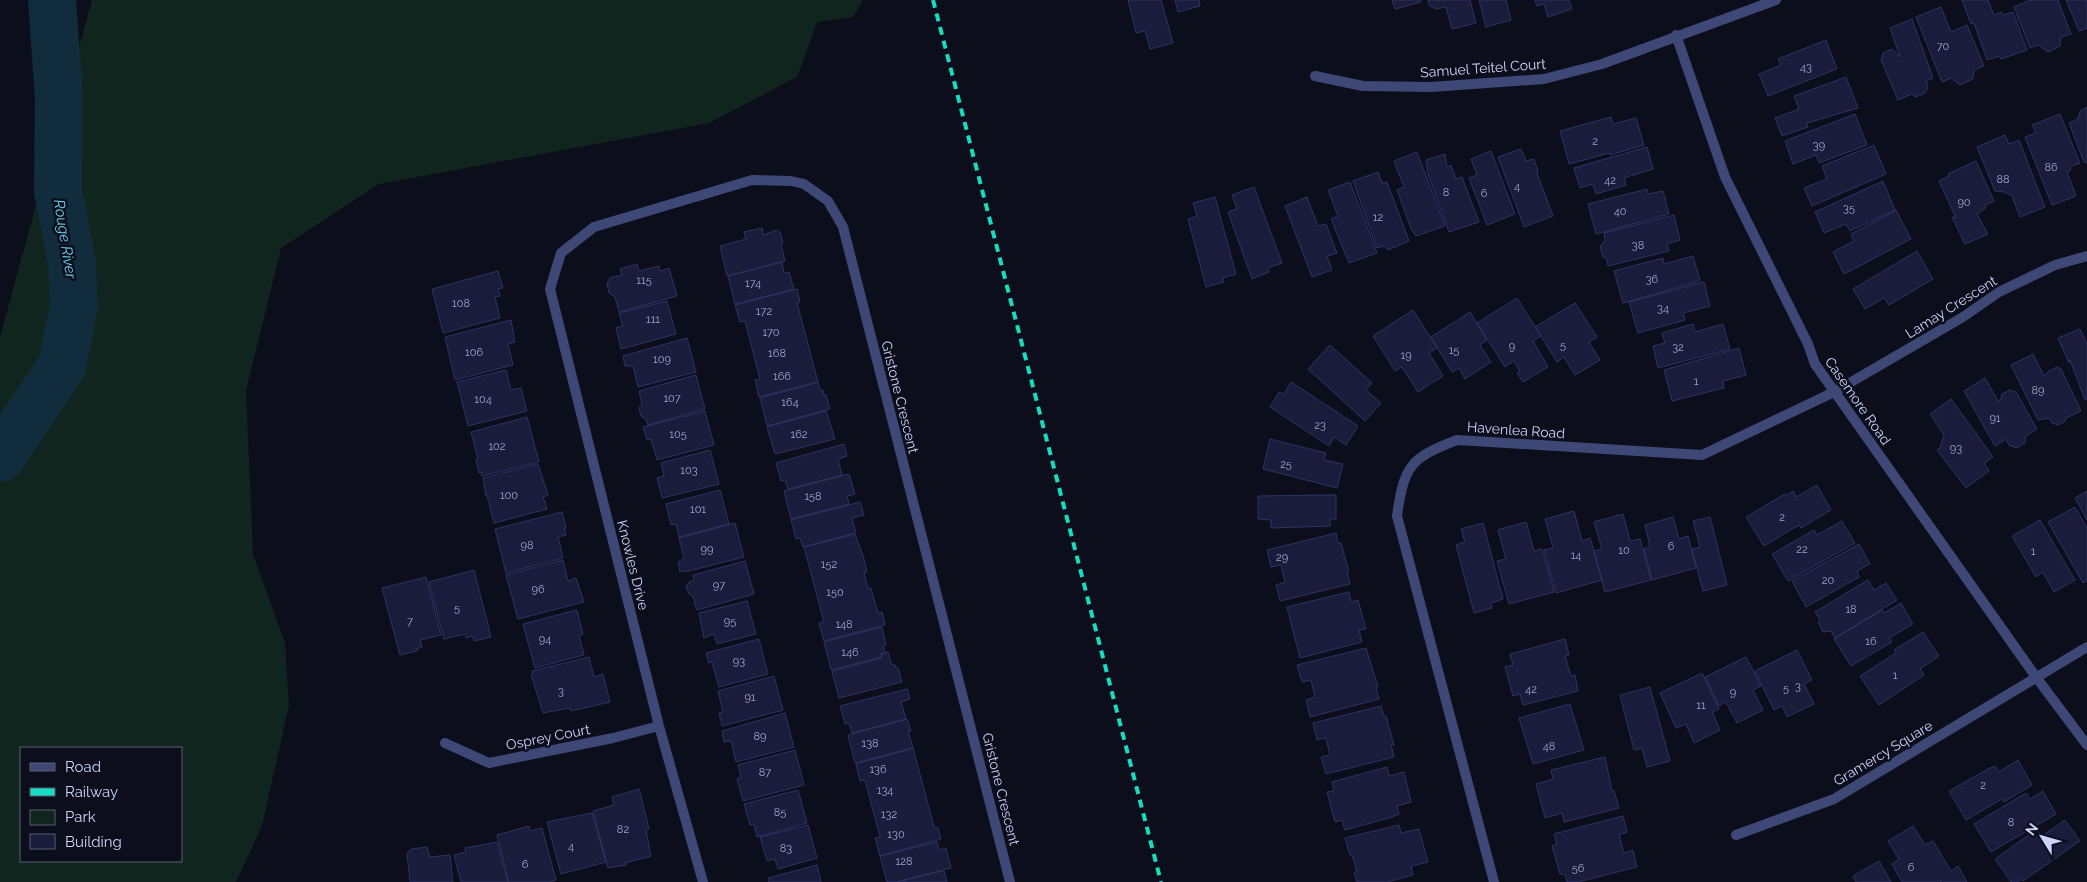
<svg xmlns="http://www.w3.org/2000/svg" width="2087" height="882" font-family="Raleway,sans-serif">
<rect width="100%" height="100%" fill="#0d0e1c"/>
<path fill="#11251f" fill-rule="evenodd" d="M92,0H863L853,17L817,22L797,77L709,123L379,184L281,248L246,391L253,554L285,643L289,705L262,826L236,882H0V337ZM21,748H181V861H21Z"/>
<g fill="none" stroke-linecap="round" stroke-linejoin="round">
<path stroke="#112c3c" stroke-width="48" d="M0,458L62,366L74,306L72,263L58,191L59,99L52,0"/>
</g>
<path fill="#1b1c3b" stroke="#2f3264" d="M1128,0H1161L1173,43L1150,49L1145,31L1136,33Z
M1175,0H1199L1200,6L1178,12Z
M1392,0H1420L1421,2L1395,9Z
M1428,0H1470L1476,23L1452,29L1446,7L1436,9L1429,5Z
M1479,0H1506L1511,20L1486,27Z
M1535,0H1569L1572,9L1548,17L1544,4L1537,6Z
M1962,0H1988L1994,15L2002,12L2003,15L2013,12L2027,50L2001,59L1999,56L1987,60L1974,23L1971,24Z
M2030,0H2058L2071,34L2061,37L2060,46L2048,52L2038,45L2030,48L2014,7Z
M2066,0H2087V28L2079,31Z
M1941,7L1951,32L1967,25L1984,66L1974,70L1973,79L1960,85L1951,78L1942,82L1916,17Z
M1912,19L1933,78L1926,81L1928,88L1925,93L1916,97L1912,94L1898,100L1881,60L1883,53L1892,49L1900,57L1890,28Z
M1826,40L1837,69L1768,96L1759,74L1781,65L1778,59Z
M1846,77L1858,108L1807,123L1808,127L1782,136L1775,118L1799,109L1794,96Z
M2087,107V163L2084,162L2069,123L2078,119L2080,111Z
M1855,114L1867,145L1819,163L1816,155L1793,164L1785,141Z
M2060,114L2080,163L2070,167L2071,170L2067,172L2076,196L2052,205L2025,137L2036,133L2032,125Z
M1611,117L1613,124L1636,118L1644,145L1610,155L1609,153L1569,164L1560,131Z
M2005,135L2009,144L2019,140L2045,207L2020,217L2012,196L2005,192L1995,191L1977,147Z
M1874,145L1886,174L1812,206L1804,188L1827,179L1822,166Z
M1647,147L1653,169L1624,178L1626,185L1596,194L1593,184L1580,188L1574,168Z
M1521,149L1526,161L1534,159L1538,172L1537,173L1553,216L1524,227L1498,157Z
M1491,151L1515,214L1487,225L1469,178L1477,175L1471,159Z
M1417,152L1445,226L1416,236L1411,229L1397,190L1404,187L1394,161Z
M1445,154L1447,167L1451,165L1456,179L1462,177L1479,222L1449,232L1428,174L1426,160Z
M1976,161L1994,201L1985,205L1986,208L1977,214L1988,234L1965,244L1952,217L1956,218L1939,181L1949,176L1948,174Z
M1378,172L1382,183L1387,182L1409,241L1388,250L1384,246L1377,248L1353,181Z
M1883,181L1895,210L1850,231L1846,224L1824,233L1815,212Z
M1350,182L1377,253L1349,263L1331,219L1338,216L1328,190Z
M1254,187L1282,263L1268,268L1269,272L1252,279L1228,212L1237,209L1232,195Z
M1647,189L1648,194L1663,191L1669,214L1596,234L1588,204Z
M1215,197L1236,274L1223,278L1224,282L1206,287L1188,219L1197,216L1193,203Z
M1307,197L1318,226L1326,224L1337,253L1327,256L1332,270L1312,277L1285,206Z
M1896,210L1911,239L1844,274L1833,252L1854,241L1851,234Z
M1674,215L1680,240L1667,244L1669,251L1608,266L1606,258L1603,257L1600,246L1605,241L1604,233Z
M762,228L763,235L777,230L780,232L783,242L781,245L785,261L727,276L720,246L746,239L744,232Z
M1917,251L1933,279L1889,305L1884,298L1865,309L1853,289Z
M1693,256L1700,281L1623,303L1614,271L1663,258L1664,264Z
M782,262L784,273L789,272L794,289L735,304L728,276Z
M637,264L639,271L659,266L660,271L669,268L677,296L619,312L615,297L609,293L607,284L610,278L622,275L620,269Z
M498,271L503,288L498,289L500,296L495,297L500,318L443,333L432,289Z
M1704,282L1710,306L1683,313L1685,320L1638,333L1629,302Z
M797,289L800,302L797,303L818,382L759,397L755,380L760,379L745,321L740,322L735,305Z
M1517,298L1541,336L1533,341L1548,367L1523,382L1517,373L1520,371L1514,361L1505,367L1477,323Z
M667,301L676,334L621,349L616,328L623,326L619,313Z
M1575,303L1597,337L1589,342L1600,360L1575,375L1564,357L1557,362L1535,327Z
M1413,310L1437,348L1429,353L1443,376L1418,392L1402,367L1395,371L1373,336Z
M1470,312L1487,340L1480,345L1491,362L1465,379L1459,368L1452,372L1431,337Z
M511,320L515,342L508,344L513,365L455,380L445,337Z
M1693,324L1695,332L1723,324L1730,349L1658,368L1653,346L1665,343L1662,333Z
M2080,329L2087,344V399L2085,400L2070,360L2069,363L2058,338Z
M687,338L696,372L638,387L633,366H625L623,356Z
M1330,345L1372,383L1366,390L1381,403L1365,421L1308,369Z
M1739,348L1746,375L1723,381L1724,388L1672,401L1664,370Z
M2033,354L2044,376L2049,371L2057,367L2061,369L2081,411L2066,418L2064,422L2058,425L2052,423L2049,418L2038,420L2011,365Z
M506,370L511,390L521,388L527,411L468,426L457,382Z
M696,375L705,409L648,425L646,419L641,416L639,408L642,404L639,391Z
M1985,378L1998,401L2001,399L2002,394L2010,390L2016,392L2037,429L2026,436L2025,443L2017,448L2009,445L2006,439L1995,446L1964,391Z
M818,382L820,390H823L824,395H826L830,409L767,426L760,398Z
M1291,382L1358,426L1346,445L1334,437L1329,446L1270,407L1279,392L1284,394Z
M1951,399L1993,457L1984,463L1989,471L1966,488L1937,450L1940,448L1944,435L1930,414Z
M705,411L714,445L657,460L651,439L647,440L643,427Z
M826,411L835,439L775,454L767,427Z
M527,417L539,462L482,476L481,472L479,473L476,460L478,459L471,432Z
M1270,439L1326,453L1324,460L1343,464L1337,488L1263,469Z
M844,444L847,456L838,459L842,475L788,489L785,480L781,481L776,463Z
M710,450L719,484L662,498L657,478L664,476L661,463Z
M538,464L548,495L543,497L547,509L494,523L487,495L486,496L483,478Z
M849,474L855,494L847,496L849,504L791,519L784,491Z
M1817,485L1831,510L1801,528L1799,525L1764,546L1746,517L1785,494L1787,495L1793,491L1796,497Z
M720,490L729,524L679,537L676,524L671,525L666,504Z
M2087,491V520L2075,498Z
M1323,495H1336V519H1330V526L1271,528V520L1258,519V496Z
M860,502L864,515L852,518L856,533L803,547L800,538L796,539L791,520Z
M2075,507L2087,528V581L2083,583L2048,522Z
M1574,511L1582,541L1590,538L1602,580L1556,593L1544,550L1553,548L1545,519Z
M562,512L566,528H564L566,535L558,537L563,558L506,573L495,529Z
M1623,514L1630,541L1640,539L1651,580L1605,592L1594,551L1602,549L1594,522Z
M1673,517L1679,539L1688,536L1696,568L1652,580L1644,549L1650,547L1645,525Z
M1710,517L1727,585L1703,591L1692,549L1700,547L1693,521Z
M2040,520L2075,580L2054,592L2043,572L2036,577L2012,536Z
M1842,521L1855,543L1788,581L1772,554L1814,530L1817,535Z
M1526,522L1534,551L1542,549L1554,592L1509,604L1497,561L1506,559L1498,530Z
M735,523L744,557L685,572L684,570L680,572L678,562L684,558L679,538Z
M1483,523L1503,599L1491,603L1492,608L1474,613L1456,545L1465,542L1461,529Z
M1336,533L1338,543H1341L1349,572H1347L1350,584L1280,601L1276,585L1285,582L1281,565L1271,567L1267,550Z
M855,534L864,559L867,572H864L868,589L871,588L878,613L882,612L885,625L824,641L819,623L824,622L804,547Z
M1859,544L1870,564L1857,571L1859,577L1806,607L1792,581Z
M563,560L568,581L576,578L584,602L518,619L506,575Z
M745,561L754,594L697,610L693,597L689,594L686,586L689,582L694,580L693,575Z
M474,570L491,637L474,641L473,636L466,638V634L444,639L429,582Z
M426,577L441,635L420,640L422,647L416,649L417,651L400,655L382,588Z
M1868,580L1874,590L1886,583L1897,600L1835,638L1831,631L1823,632L1818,622L1820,620L1815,612Z
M1349,592L1351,602L1358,600L1366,629L1359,630L1362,642L1300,658L1287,607Z
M747,601L756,634L717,644L714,634L704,638L699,613Z
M1901,603L1913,624L1889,638L1892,642L1851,666L1834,639L1882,610L1884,613Z
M577,610L583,634L579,635L584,655L535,668L523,624Z
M882,627L886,645H883L885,653L881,654L882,657L831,670L824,642Z
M1923,632L1939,656L1920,669L1924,675L1879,705L1860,676L1896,653L1894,650Z
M759,639L768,674L719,687L712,662L709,663L706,653Z
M1565,639L1569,655L1565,656L1571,676L1575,675L1578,691L1523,705L1520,694L1513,696L1505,667L1513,665L1510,654Z
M1366,648L1378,687H1376L1379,699L1310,717L1306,700L1315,697L1311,680L1302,682L1297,665Z
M1797,650L1812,680L1804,684L1814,704L1787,717L1782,706L1774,710L1755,671Z
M888,652L892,665H895L896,668H898L902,682L839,698L832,671L882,658L881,654Z
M589,657L594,677L603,674L610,702L571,711L570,708L543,713L531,674H533L532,671Z
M1746,657L1761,686L1753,690L1763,710L1737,723L1726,702L1719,706L1705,677Z
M1702,673L1719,709L1712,712L1720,730L1694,743L1686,724L1676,728L1660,693Z
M774,676L783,710L722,726L719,713L723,712L718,691Z
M1650,687L1670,761L1647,767L1642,748L1634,750L1620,695Z
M907,689L910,699L901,702L906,719L852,733L849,723L845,724L840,706Z
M1570,704L1584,750L1533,764L1519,718Z
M1381,706L1384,716H1386L1394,745H1391L1394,757L1326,774L1321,757L1330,755L1326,738L1317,740L1313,723Z
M785,713L794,747L736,762L731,741L724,742L722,731Z
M907,719L911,731H908L913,748L855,763L848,735Z
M913,748L934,827L938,828L941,839L880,856L875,838L880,837L865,780L860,781L856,764Z
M795,750L804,785L743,801L737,779L741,778L738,765Z
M1605,757L1612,791H1614L1619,808L1564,822L1562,813L1545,818L1536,784L1553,779L1551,770Z
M2018,760L2032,785L2004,802L2002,799L1966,820L1949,791L1988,769L1995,766L1999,772Z
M1387,767L1389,776L1404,772L1411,802L1397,806L1399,814L1392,817L1345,830L1342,820L1335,822L1327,792L1334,791L1332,782Z
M639,789L649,829L646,830L651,856L625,863L626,865L608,868L593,811L614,805L612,797Z
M798,790L807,823L757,837L754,824L750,825L744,804Z
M2043,791L2056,814L1991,852L1974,824L2026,793L2030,799Z
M592,813L606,862L561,874L547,822Z
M1623,816L1627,832L1619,835L1624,853L1633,850L1637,867L1578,882H1567L1565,874H1560L1552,846L1557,844L1554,834Z
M2065,820L2080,841L2023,881L2022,879L2017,882H2011L1995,859L2037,829L2042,836Z
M808,825L817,858L778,869L775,859L767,861L760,837Z
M1399,825L1401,833L1419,829L1428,862L1411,866L1413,875L1387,882H1357L1354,872H1357L1352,855H1350L1345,838Z
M529,826L530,831L542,828L556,880L549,882H509L497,835Z
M1913,826L1925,845L1933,841L1951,871L1958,866L1967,882H1941L1940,880L1937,882H1902L1892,864L1899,859L1888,841Z
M497,842L508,882H461L454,855L466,852L465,848Z
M937,842L939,850L946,848L951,868L896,882H887L880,856Z
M427,847L430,857L450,855L453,882H410L407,854L411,849Z
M1879,861L1891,882H1856L1853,876Z
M817,865L821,882H769L768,878Z
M942,871H944L947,882H898Z"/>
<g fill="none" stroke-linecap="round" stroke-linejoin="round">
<path stroke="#3d4876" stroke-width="10" d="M1676,35L1725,177L1808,344L1815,364L2036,677L2087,745
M1315,76L1363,86L1431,87L1544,79L1602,64L1776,0
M445,743L489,763L613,738L659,726
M1736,835L1834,799L2087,647
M703,882L659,726L550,289L561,253L594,227L752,180L791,181L804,184L828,201L843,227L1010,882
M1494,882L1397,516C1404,466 1410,458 1457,440L1702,455L1834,392L1963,317L1999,292L2055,265L2087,256"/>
<path stroke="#16dcc1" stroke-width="4" stroke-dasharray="8 6" stroke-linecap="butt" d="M933,0L1161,882"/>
</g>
<g text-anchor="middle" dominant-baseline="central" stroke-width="5" stroke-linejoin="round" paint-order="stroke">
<g font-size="11" fill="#a0a4ca">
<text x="1943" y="46">70</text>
<text x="1806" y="67">43</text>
<text x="1595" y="141">2</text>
<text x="1819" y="145">39</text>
<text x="2051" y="167">86</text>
<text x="2003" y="179">88</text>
<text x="1610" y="180">42</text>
<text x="1517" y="186">4</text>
<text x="1446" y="192">8</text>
<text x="1484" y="193">6</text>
<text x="1964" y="202">90</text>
<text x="1849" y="208">35</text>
<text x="1620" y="211">40</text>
<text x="1378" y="217">12</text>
<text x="1638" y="245">38</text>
<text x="1652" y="279">36</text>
<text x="644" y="280">115</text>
<text x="753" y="283">174</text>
<text x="461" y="303">108</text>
<text x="1663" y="308">34</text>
<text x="764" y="311">172</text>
<text x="653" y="319">111</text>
<text x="771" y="332">170</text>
<text x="1563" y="345">5</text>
<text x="1512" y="346">9</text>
<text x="1678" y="347">32</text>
<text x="1454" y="350">15</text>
<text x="474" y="352">106</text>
<text x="777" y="353">168</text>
<text x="1406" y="355">19</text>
<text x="662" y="359">109</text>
<text x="782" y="376">166</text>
<text x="1696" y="381">1</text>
<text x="2038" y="390">89</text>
<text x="672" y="398">107</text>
<text x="483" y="399">104</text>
<text x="790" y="402">164</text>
<text x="1995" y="418">91</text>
<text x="1320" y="425">23</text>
<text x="678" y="434">105</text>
<text x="799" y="434">162</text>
<text x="497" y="446">102</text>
<text x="1956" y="448">93</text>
<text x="1286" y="464">25</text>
<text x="689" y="470">103</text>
<text x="509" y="495">100</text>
<text x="813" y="496">158</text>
<text x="698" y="509">101</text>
<text x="1782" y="517">2</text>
<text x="527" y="545">98</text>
<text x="1671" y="546">6</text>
<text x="707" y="549">99</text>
<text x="1802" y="549">22</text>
<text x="1624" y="550">10</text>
<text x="2033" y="551">1</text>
<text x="1576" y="555">14</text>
<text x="1282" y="557">29</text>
<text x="829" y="564">152</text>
<text x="1828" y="580">20</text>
<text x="719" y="585">97</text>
<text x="538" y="589">96</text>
<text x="835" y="592">150</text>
<text x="457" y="608">5</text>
<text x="1851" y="609">18</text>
<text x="410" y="621">7</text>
<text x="730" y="621">95</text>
<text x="844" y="624">148</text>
<text x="545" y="639">94</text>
<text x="1871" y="641">16</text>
<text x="850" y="652">146</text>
<text x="739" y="661">93</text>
<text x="1895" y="675">1</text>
<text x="1798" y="686">3</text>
<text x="1786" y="688">5</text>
<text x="1531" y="689">42</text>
<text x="561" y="691">3</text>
<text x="1733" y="692">9</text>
<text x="750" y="697">91</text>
<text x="1701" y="705">11</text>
<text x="760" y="736">89</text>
<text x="870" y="743">138</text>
<text x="1549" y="746">48</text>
<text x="878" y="769">136</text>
<text x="765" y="772">87</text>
<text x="1983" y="785">2</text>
<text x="885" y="790">134</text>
<text x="780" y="812">85</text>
<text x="889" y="814">132</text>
<text x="2011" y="822">8</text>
<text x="623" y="829">82</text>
<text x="896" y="834">130</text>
<text x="571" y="846">4</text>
<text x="786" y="848">83</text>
<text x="904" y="861">128</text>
<text x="525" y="864">6</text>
<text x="1911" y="867">6</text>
<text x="1578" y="868">56</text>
</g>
<g font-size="14" fill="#cdd2fa" stroke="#0d0e1c">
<text transform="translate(1483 68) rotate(-4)">Samuel Teitel Court</text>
<text transform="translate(1951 307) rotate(-32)">Lamay Crescent</text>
<text transform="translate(900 397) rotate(76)">Gristone Crescent</text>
<text transform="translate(1858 401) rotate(55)">Casemore Road</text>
<text transform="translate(1516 430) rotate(4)">Havenlea Road</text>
<text transform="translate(633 565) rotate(76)">Knowles Drive</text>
<text transform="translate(548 737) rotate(-11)">Osprey Court</text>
<text transform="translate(1883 753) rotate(-31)">Gramercy Square</text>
<text transform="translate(1001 789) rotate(76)">Gristone Crescent</text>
</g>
<g font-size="15" font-style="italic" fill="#65d0ef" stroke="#0d0e1c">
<text transform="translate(65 239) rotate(81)">Rouge River</text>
</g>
</g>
<rect x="20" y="747" width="162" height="115" fill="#0d0e1c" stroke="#5a5c75"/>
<rect x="30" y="763" width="25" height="8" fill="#3d4876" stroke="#5a5c75"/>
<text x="65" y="772" font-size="15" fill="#cdd2fa">Road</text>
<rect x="30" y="788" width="25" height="8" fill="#16dcc1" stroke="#5a5c75"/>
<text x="65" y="797" font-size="15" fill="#cdd2fa">Railway</text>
<rect x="30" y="810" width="25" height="15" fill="#11251f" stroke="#5a5c75"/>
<text x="65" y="822" font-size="15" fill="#cdd2fa">Park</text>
<rect x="30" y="834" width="25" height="15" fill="#1b1c3b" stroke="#5a5c75"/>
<text x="65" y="847" font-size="15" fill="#cdd2fa">Building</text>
<g transform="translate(2042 837) rotate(307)" stroke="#0d0e1c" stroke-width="4" paint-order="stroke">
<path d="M0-4L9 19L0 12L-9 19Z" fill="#cdd2fa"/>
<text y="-8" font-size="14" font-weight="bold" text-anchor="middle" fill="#cdd2fa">N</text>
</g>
</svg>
